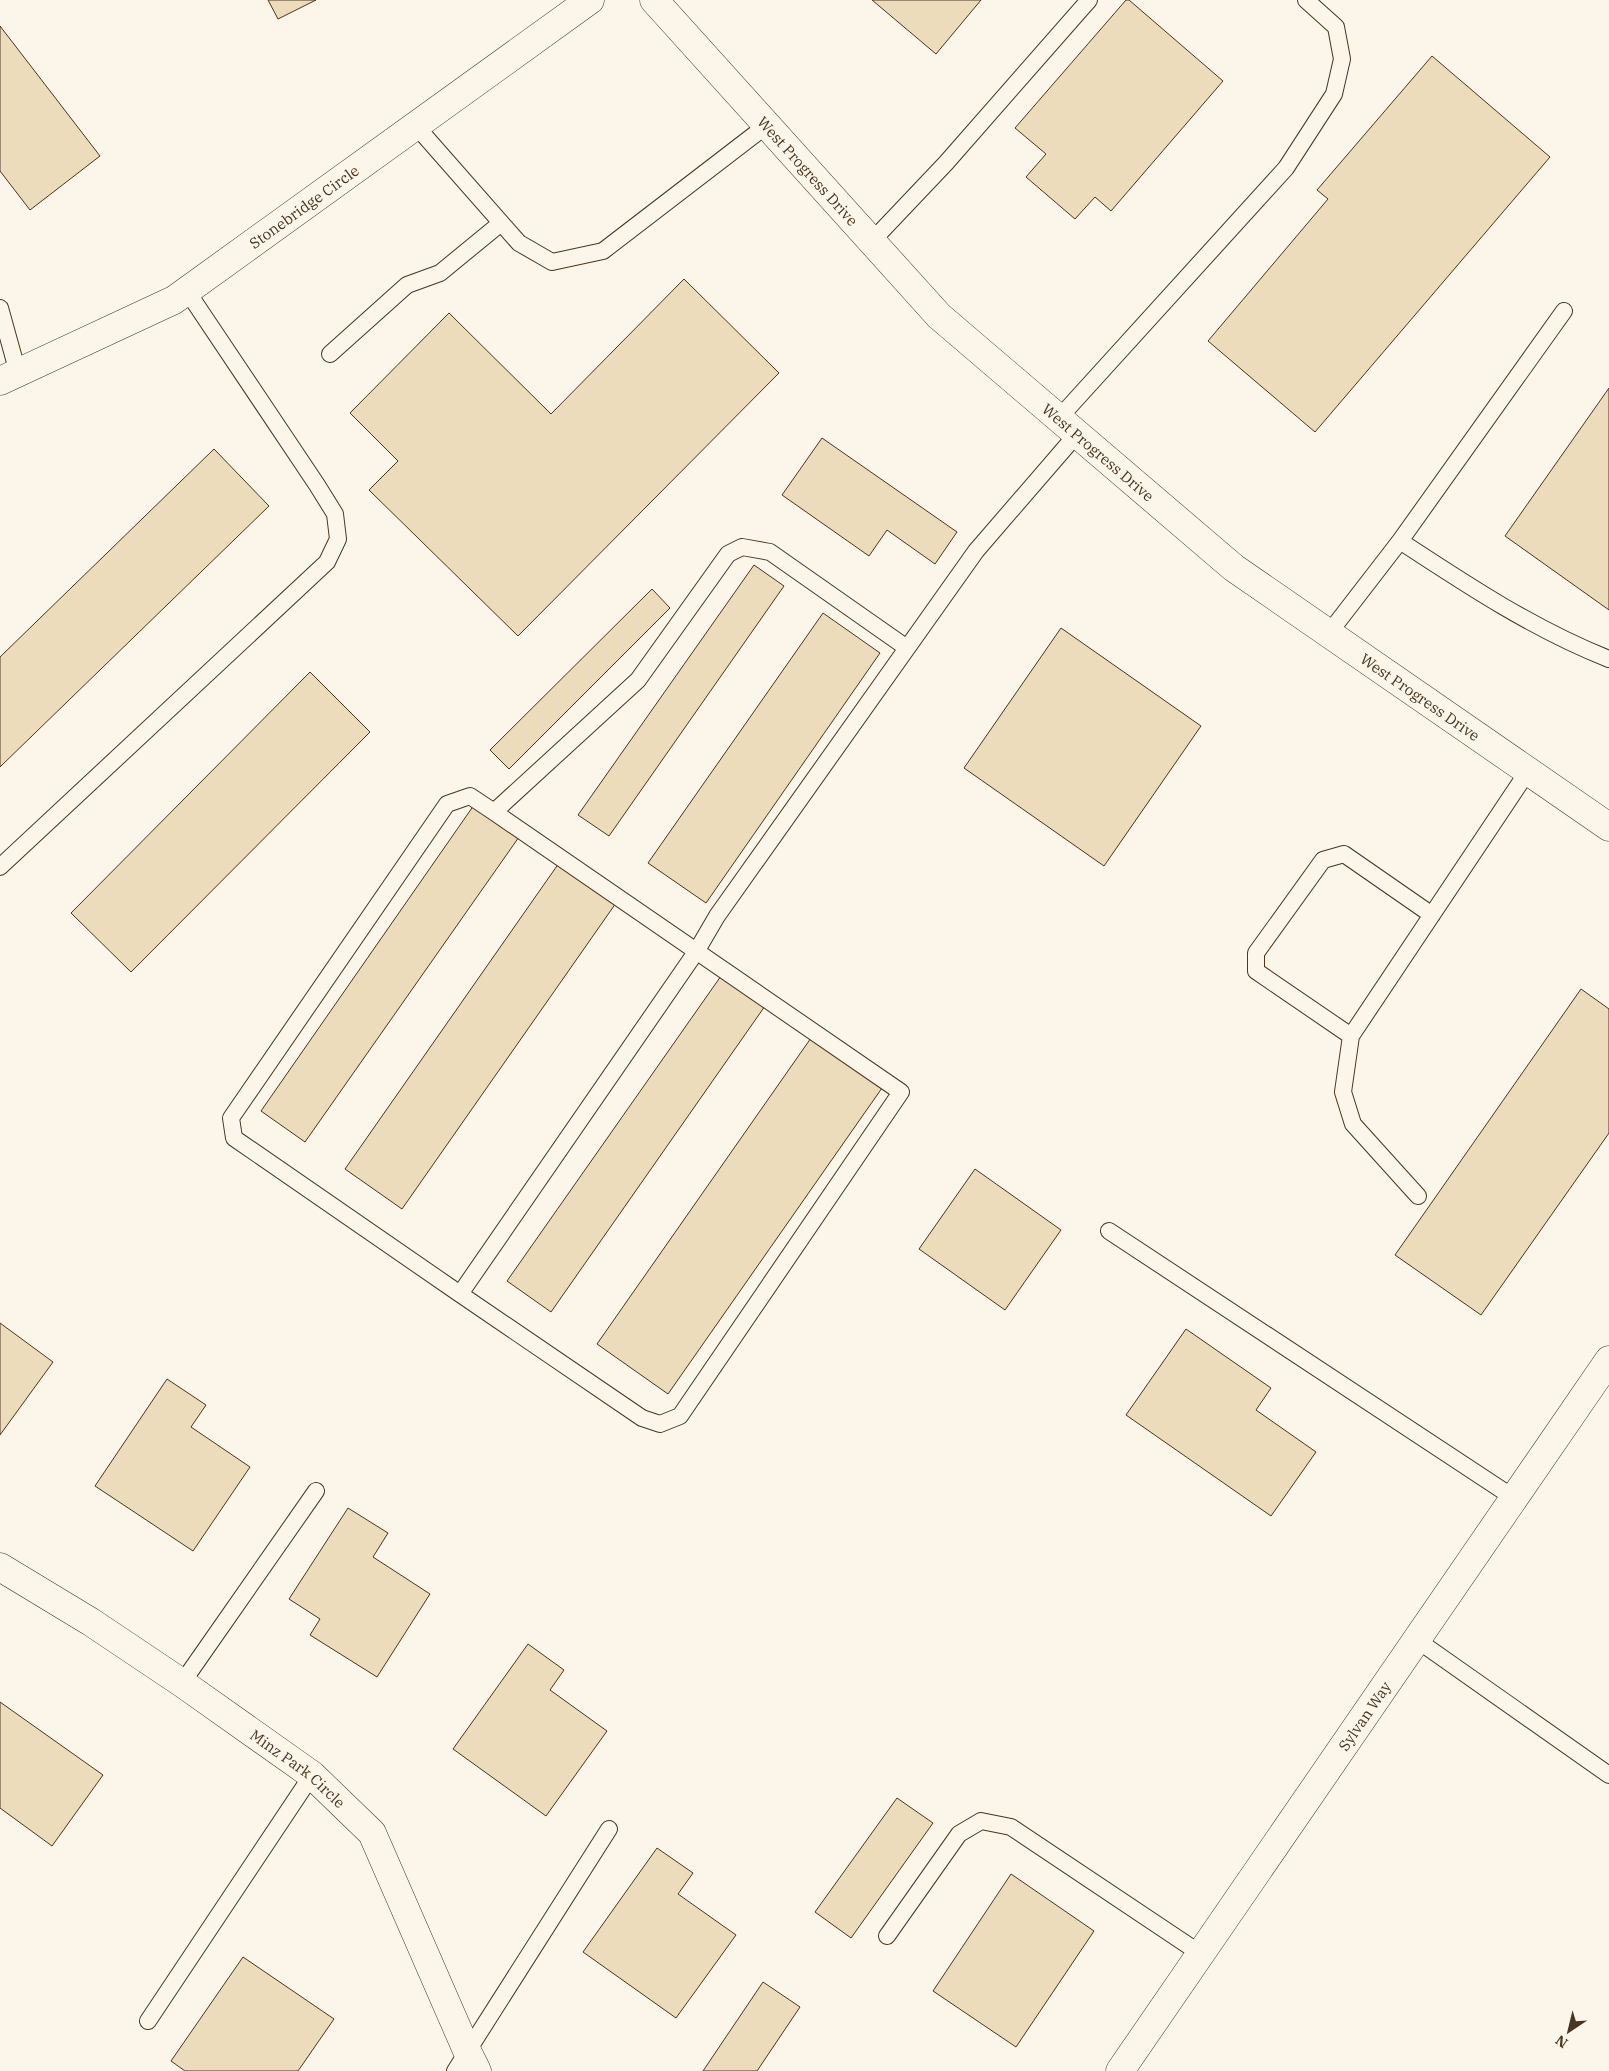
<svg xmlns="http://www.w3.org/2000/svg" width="1609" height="2071" font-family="'IBM Plex Serif',serif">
<rect width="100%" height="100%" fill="#fbf6e9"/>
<path fill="#ecdcbc" stroke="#4a3520" d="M268,0H316L278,19Z
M872,0H981L936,54Z
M1126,0H1129L1223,81L1111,211L1095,197L1075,219L1026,177L1046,154L1015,128Z
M0,26L100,156L30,210L0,171Z
M1432,56L1550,157L1315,432L1208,341L1328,199L1317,190Z
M684,279L779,373L518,636L369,490L398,461L350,413L449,313L551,414Z
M1609,388V610L1505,536Z
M822,438L957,532L935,564L887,530L869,556L782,495Z
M214,449L269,506L0,767V657Z
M754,565L784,586L609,836L578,815Z
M652,589L670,608L509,769L490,750Z
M823,613L880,653L706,903L648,863Z
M1061,628L1201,726L1104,866L964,768Z
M310,672L370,732L131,972L71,913Z
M474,805L519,837L305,1142L261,1111Z
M559,863L616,903L402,1209L345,1169Z
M721,976L765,1006L551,1312L507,1281Z
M1581,989L1609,1009V1133L1481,1315L1395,1255Z
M811,1038L882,1088L668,1394L597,1344Z
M975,1169L1061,1230L1005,1310L919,1249Z
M0,1323L53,1362L0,1435Z
M1186,1329L1271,1388L1256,1410L1316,1452L1271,1516L1126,1415Z
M167,1379L206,1405L191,1427L250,1467L193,1551L95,1486Z
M348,1508L388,1533L373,1557L430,1594L377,1677L310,1635L320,1619L289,1599Z
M528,1644L564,1670L550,1690L607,1731L546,1816L453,1749Z
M0,1702L103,1775L52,1846L0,1808Z
M897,1798L933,1823L851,1938L815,1912Z
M657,1848L693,1873L678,1894L736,1935L676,2018L583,1952Z
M1011,1874L1094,1931L1016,2047L933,1991Z
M243,1957L334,2019L298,2071H185L171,2061Z
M763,1982L800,2007L757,2071H703Z"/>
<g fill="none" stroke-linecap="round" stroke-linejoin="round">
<g stroke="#4a3520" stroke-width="18">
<path id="lane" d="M416,126L519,243L552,262L603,251L767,125
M872,241L946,163L1089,0
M0,308L18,373
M330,354L407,285L440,273L501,223
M1059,418L1286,168L1334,94L1342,59L1336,27L1306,0
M1400,541C1467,585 1535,630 1609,659
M1329,633L1400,541L1564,311
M494,812L638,680L728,554L742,547L770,552L907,648
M0,867L327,562L338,539L335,514L317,485L187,291
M1351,1036L1256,971V953L1323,860L1344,854L1432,915
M1418,1196L1353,1124L1343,1092L1351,1036L1528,771
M1109,1231L1514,1498
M460,1294L234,1138L231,1118L447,804L470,796L494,812L901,1092L680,1416L660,1424L642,1418L460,1294L696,952L717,916L976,551L1077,434
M1417,1640L1609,1775
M182,1683L316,1491
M887,1936L959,1834L981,1821L1011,1827L1201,1954
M148,2021L312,1775
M455,2071L609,1829"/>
</g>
<g stroke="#4a3520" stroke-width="29">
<g id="street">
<path id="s1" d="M654,0L939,316L1234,568L1609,827"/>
<path id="s2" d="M0,381L174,300L590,0"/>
<path id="s3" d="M0,1567L91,1622L182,1683L312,1775L372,1833L468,2053L477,2071"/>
<path id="s4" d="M1120,2071L1609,1360"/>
</g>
</g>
<use href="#lane" stroke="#fbf6e9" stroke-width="16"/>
<use href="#street" stroke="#fbf6e9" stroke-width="28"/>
</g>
<g text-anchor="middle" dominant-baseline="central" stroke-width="4" stroke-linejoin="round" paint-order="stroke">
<g font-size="15" fill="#4a3520" stroke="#fbf6e9">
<text stroke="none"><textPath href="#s1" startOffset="230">West Progress Drive</textPath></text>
<text stroke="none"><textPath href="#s2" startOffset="352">Stonebridge Circle</textPath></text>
<text stroke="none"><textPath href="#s1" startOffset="635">West Progress Drive</textPath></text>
<text stroke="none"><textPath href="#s1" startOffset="1040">West Progress Drive</textPath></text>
<text stroke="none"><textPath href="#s4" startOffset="431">Sylvan Way</textPath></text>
<text stroke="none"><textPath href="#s3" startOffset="360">Minz Park Circle</textPath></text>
</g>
</g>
<g transform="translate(1569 2031) rotate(215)" stroke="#fbf6e9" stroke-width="4" paint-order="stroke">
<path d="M0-4L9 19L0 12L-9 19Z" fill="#4a3520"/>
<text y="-8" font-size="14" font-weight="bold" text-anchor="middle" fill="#4a3520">N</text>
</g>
</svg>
